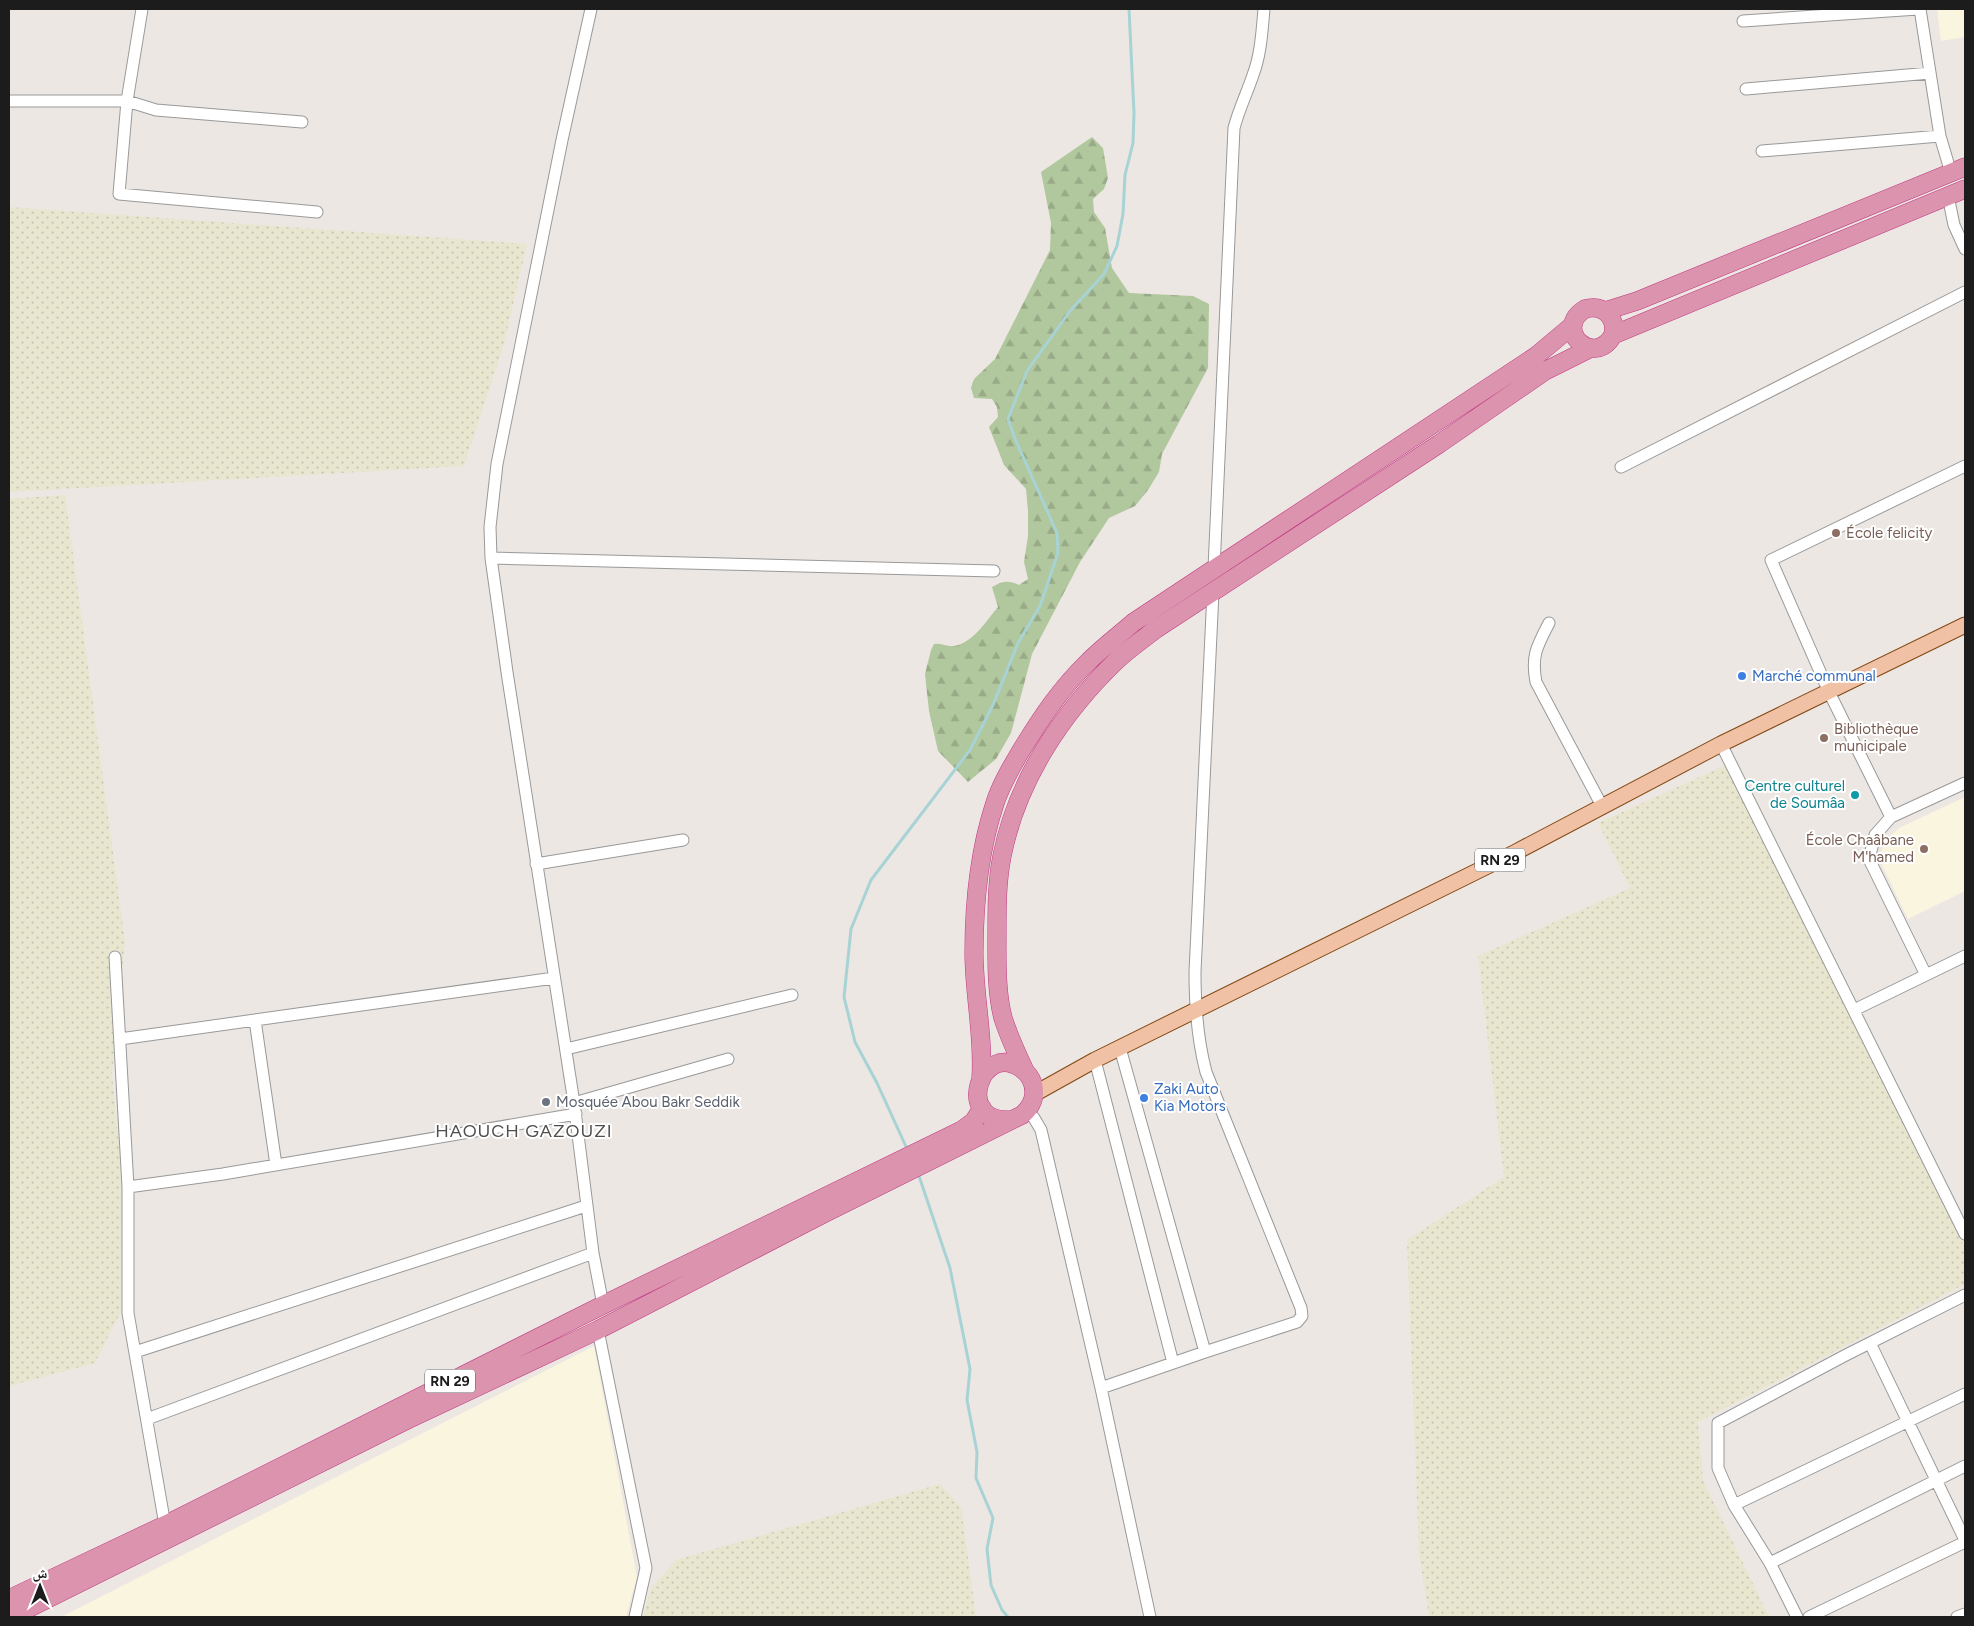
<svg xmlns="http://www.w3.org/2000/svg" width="1974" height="1626" font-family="Figtree,'Noto Naskh Arabic',sans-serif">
<defs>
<pattern id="farmland-dots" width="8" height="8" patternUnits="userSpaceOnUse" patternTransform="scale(1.25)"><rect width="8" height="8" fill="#e9e6d0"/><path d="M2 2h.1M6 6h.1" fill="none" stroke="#c7c5b2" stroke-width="1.8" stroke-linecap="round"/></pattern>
<pattern id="forest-firs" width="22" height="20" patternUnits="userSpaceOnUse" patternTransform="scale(1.25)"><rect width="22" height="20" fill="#b1c79d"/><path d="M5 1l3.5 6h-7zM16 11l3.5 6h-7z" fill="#98aa87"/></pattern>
</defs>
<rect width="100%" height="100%" fill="#ece7e3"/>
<path fill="#faf5de" d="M1937,9H1965V37L1941,41Z
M1965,797V891L1908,919L1879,859L1885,840L1899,828Z
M594,1346L637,1577L626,1617H61Z"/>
<path fill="url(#farmland-dots)" d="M9,207L527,244L504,344L464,466L9,492Z
M65,495L125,942L112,1074L122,1176L121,1311L95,1363L9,1386V499Z
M1728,764L1965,1248V1284L1698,1422L1703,1480L1769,1617H1429L1419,1554L1407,1240L1504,1177L1478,956L1630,888L1598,823Z
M940,1484L961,1507L976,1617H643L651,1588L676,1560Z"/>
<path fill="url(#forest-firs)" d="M1092,137L1103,148L1108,178L1104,189L1093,199L1094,212L1105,228L1112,268L1129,293L1193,296L1209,304L1208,368L1162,454L1159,472L1148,490L1135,506L1109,518L1080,562L1032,654L1011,733L996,759L968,782L938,751L929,711L925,674L931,650L934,644C941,643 948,647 954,646C973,643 986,621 998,607L992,587C1003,581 1008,580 1019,585L1028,579L1024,562L1028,536V511L1026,489L1004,465L989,427L998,417L997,407L992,399L974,398L971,388L974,379L995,359L1050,250L1051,223L1041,172Z"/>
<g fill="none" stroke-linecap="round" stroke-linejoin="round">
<path stroke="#a8d3d5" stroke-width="3" d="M908,1151L877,1083L855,1042L844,997L851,929L871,880L970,750L993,705L1018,643L1040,606L1058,553L1057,533L1016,441L1008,419L1027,371L1070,311L1104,274L1117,246L1123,214L1125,175L1133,143L1134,113L1129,9
M918,1173L950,1268L970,1369L967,1400L977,1452L976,1478L993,1518L987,1549L991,1585L1002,1610L1008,1617"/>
<g stroke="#999" stroke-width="13">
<path id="minor" d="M142,9L127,101L119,194L317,212
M591,9L562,140L497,464L490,527L491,558L507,672L574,1103L593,1253L603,1305
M1920,9L1940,136L1951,173
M1743,21L1918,9
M1746,89L1930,73
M9,101H127L156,110L302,122
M1762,151L1940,136
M1948,196L1954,225L1965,249
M1965,466L1771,560L1829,692L1891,817L1965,783
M1621,467L1965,292
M491,558L994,571
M1214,568L1234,128C1239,109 1247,93 1253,75C1261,54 1262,31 1264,9
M1549,623C1537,646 1531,656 1536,682L1602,806
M1721,744L1965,1234
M1891,817L1875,835L1869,859L1926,975
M536,864L683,840
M115,957L128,1187V1313L165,1525
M1854,1010L1965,956
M255,1020L276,1165
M120,1039L554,978
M1120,1048L1205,1352
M566,1049L792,995
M1095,1060L1173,1363
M574,1103L728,1059
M1026,1111L1034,1118L1041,1130L1101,1388L1150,1617
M128,1187L223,1174L576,1114
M598,1330L646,1568L635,1617
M1870,1343L1965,1540
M135,1352L586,1206
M1101,1388L1205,1352L1297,1322L1302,1316L1301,1308L1206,1072C1197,1038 1195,1007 1195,972L1213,592
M147,1419L593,1253
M1734,1505L1965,1394
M1770,1563L1965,1466
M1797,1617L1770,1563L1734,1505L1718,1468V1423L1846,1355L1965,1295
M1809,1617L1965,1542
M1957,1617L1965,1614"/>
</g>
<g stroke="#824712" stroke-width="17">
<path id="major" d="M1034,1094L1095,1060L1516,852L1721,744L1965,625"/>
</g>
<g stroke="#c13982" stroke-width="19">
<path id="highway" d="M1605,311L1637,301L1965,167
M1613,335C1617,317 1603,304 1585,309C1552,329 1594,369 1613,335L1965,189
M1025,1071C1017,1054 1009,1037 1003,1018C996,991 997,960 997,932C997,906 997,881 1002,856C1017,780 1062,713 1117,660C1129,649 1143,639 1156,629L1439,444L1545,371L1591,348
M981,1078C984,1036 974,995 974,953C974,903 979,851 995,803C1001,784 1012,766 1022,749C1041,718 1061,688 1088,662C1102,648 1119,635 1134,622L1536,356L1573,325
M9,1599L165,1525L603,1305L962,1130L974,1121L982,1108
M11,1617L409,1419L598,1330L825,1213L1022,1115C1029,1109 1034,1102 1034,1092C1034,1083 1030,1075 1022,1069C981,1039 953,1123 1010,1120"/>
</g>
<use href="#minor" stroke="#fff" stroke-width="11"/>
<use href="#major" stroke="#f0c1a4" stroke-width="15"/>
<use href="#highway" stroke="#db93ae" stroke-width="18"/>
</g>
<g fill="#8d6e63" stroke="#fff" stroke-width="2">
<circle cx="1836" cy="533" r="5"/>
<circle cx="1824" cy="738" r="5"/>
<circle cx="1924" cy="849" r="5"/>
</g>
<g fill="#3f7fe0" stroke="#fff" stroke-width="2">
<circle cx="1742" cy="676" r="5"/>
<circle cx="1144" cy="1098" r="5"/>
</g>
<circle fill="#0f9aa8" stroke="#fff" stroke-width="2" cx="1855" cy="795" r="5"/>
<circle fill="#6b7280" stroke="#fff" stroke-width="2" cx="546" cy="1102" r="5"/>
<g text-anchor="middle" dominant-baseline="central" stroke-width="4" stroke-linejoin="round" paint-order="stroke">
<g fill="#fff" stroke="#606060" stroke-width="1">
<rect x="1475" y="848.5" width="50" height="23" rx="4"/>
<rect x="425" y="1369.5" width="50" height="23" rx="4"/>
</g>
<g font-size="14" font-weight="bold" fill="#1c1c1c">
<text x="1500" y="860">RN 29</text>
<text x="450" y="1381">RN 29</text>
</g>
<g font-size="15" fill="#785e54" stroke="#fff" text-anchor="start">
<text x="1846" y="533">École felicity</text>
<text x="1834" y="729">Bibliothèque<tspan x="1834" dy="17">municipale</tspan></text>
<text x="1914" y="840" text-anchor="end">École Chaâbane<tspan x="1914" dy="17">M'hamed</tspan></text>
</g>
<g font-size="15" fill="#366cbe" stroke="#fff" text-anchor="start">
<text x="1752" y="676">Marché communal</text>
<text x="1154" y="1089">Zaki Auto<tspan x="1154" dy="17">Kia Motors</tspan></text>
</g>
<g font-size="15" fill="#0d838f" stroke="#fff" text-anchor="end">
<text x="1845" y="786">Centre culturel<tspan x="1845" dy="17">de Soumâa</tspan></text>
</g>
<g font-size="15" fill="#5b616d" stroke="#fff" text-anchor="start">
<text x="556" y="1102">Mosquée Abou Bakr Seddik</text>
</g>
<g font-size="18" letter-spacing="1" fill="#4f4f4f" stroke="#fff">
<text x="524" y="1131">HAOUCH GAZOUZI</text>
</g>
</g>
<rect width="1974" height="1626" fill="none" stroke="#1c1c1c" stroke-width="20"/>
<g transform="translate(40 1586)" stroke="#ffffff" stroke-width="4" paint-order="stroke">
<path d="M0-4L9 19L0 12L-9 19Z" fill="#1c1c1c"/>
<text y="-8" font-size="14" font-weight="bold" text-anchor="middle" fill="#1c1c1c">ش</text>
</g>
</svg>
